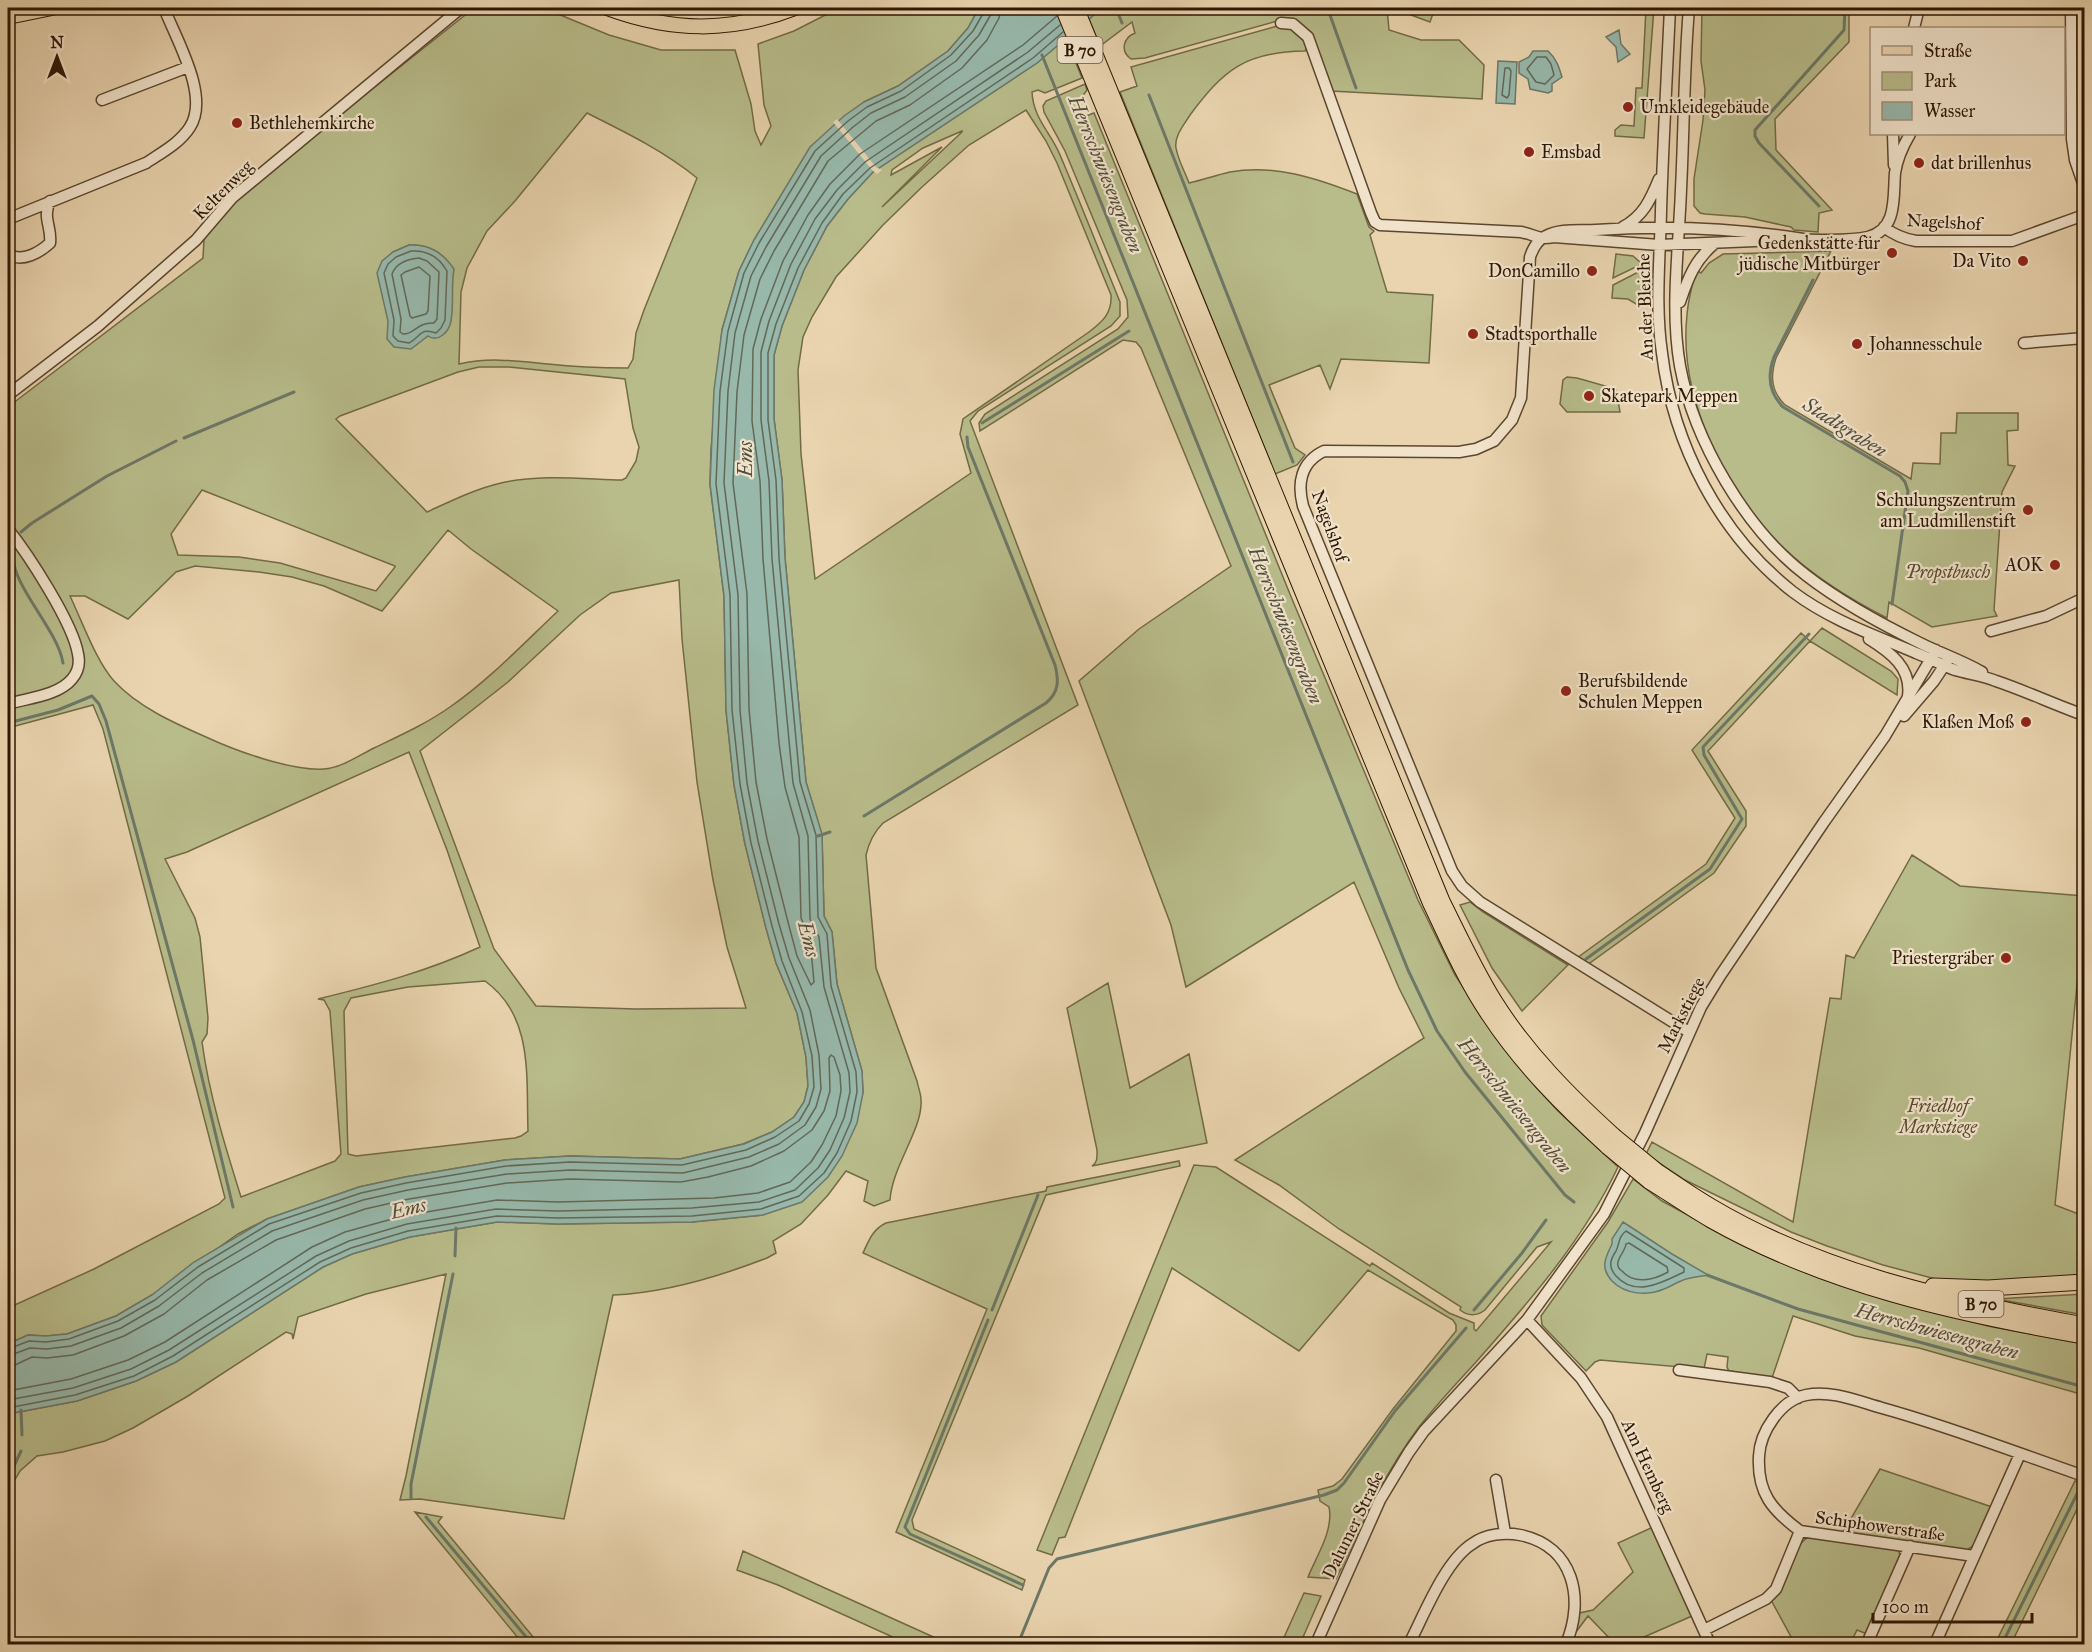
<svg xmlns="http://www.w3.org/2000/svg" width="2092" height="1652" font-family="'IM FELL Great Primer',serif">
<rect width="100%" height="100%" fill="#e9d4af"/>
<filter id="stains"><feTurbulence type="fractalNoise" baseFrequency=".00333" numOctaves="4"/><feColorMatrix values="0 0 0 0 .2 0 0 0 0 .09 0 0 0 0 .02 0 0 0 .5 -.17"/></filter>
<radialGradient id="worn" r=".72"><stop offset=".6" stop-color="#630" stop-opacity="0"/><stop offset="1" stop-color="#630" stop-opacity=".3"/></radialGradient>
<path fill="#b8bc8a" stroke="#726a46" stroke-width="1.5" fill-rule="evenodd" d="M474,8H533L558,14L609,35L661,50H735L751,104L755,131L761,145L771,126L764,105L758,44L794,31L839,8H979L968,28L948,51L898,86L864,102L801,163L754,240L739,271L722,330L711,449L710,484L724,596L726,710L734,785L745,844L766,928L776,963L797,1013L806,1057L808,1086L804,1102L794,1117L772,1132L743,1144L680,1159L570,1156L505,1160L405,1177L359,1187L267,1219L238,1234L152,1295L116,1316L67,1334L46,1336L28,1335L8,1344V1308L94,1269L219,1204L225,1198L103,729L93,705L8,728V407L203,258L204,239L236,200L322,129ZM587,113C625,132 664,151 697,178L644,310L636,333L633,359L628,368C602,368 575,367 548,364C518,361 489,357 459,364L461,292L467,268L487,231L515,201ZM409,245C429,244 443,252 453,269L393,252ZM479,367H509L625,379L633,428L639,447L636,461L626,478L622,480C582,479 540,474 501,483C475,489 451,501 427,512L336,419L340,416L458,372ZM202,490L395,566V567L376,591L280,563L239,557L178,555L171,534ZM448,530L471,549L558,611C523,644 489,680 450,707C426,724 399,736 374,748C358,756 341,768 324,769C291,771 236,751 206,737C174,723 138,707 114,681C96,661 82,621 70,596H85L128,619L176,572L195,566L259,572L292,577L324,586L382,611ZM679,580L682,639L697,782L713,880L727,947L746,1008L636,1009L536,1006L494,949L420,751L508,682L580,615L611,593ZM409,752L447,850L480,947C426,972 375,985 318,999L324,1000L330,1011L341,1154L335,1161L241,1197C225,1146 209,1094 202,1042L207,1034L208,1018L200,937L195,918L165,859L187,852ZM485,981C534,1016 526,1077 528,1131L521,1136L515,1138L356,1156L348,1154L344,1011L351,998L408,987Z
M1102,8H1387L1389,30L1421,40H1459L1484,65L1482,99L1331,91L1310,32L1298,22L1288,18L1145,58L1131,59C1120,51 1123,38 1135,33L1132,22L1100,46L1089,19Z
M1405,8H1435L1430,22L1403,12Z
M1646,8H1654L1644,138L1615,136V130L1621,125L1634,126L1636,88H1642Z
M1702,8H1849V42L1775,119L1776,150L1832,210L1819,213L1818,232L1794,230L1791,227L1745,217L1705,214L1700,213L1694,206V179L1703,120L1705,90L1701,61Z
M1281,25C1294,29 1302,34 1307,47L1305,51C1246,52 1224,69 1190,115C1184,125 1174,136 1176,148C1178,160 1185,172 1189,183C1203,180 1216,175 1230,172C1274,164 1316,178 1357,194L1369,227L1374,231L1370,235L1387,292L1433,295L1429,363L1341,359L1330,389L1320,365L1269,385L1295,448L1305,455L1297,465L1275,474L1120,92L1137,86L1131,67Z
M1066,38L1082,78L1045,93L1038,90L1032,92C1033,118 1051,133 1060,155C1081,204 1100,253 1120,302V316L1111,326L978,411L970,421L1078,705L883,823C874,832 869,842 866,855L876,968L917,1081C918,1087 921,1093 921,1100C923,1129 892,1166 890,1200L874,1206L864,1201L868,1181L846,1171L828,1195L801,1224L773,1241L776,1253L767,1258C718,1277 666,1293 613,1295L564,1519L420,1499L400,1500L406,1476L446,1274L366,1294L298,1317L293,1339L292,1334L286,1332L188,1396L133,1428L105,1441L63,1452L37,1456L20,1471L8,1492V1414L77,1401L136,1381L176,1362L323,1267L352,1254L410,1237L497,1222L558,1224L692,1222L763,1215L863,1093L862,1071L837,984L832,932L824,916L822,835L806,782L785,558L782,480L774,419V355L782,326L804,270L827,226L848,199L873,172L1037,63ZM1026,110L1046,141L1057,163L1111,295C1112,314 1102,322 1089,332L963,419L960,434L971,473L815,579L801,454L798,370L803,337L812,317L836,277L883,225L922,187L969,145ZM962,131V132L882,207L942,147L891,175L892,170L923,148Z
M1085,84L1087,90L1078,102V119L1094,113L1292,599L1418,900L1455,975L1500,1041L1535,1086L1558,1111L1618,1167C1584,1239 1529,1302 1476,1362C1457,1383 1437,1404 1419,1427C1384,1473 1361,1527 1336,1579L1308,1577C1316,1557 1334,1530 1329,1507L1320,1501L1318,1490L1333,1486L1342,1479L1393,1409L1456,1331V1325L1453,1320L1368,1270L1299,1351L1172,1268L1065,1537L1059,1538L1052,1555L1037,1550L1194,1165L1216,1167L1370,1266L1372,1263L1449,1313L1474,1323V1329L1476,1331L1551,1242L1537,1247L1485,1310C1477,1316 1468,1316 1460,1310L1461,1307L1339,1229L1279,1185L1235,1160L1424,1038L1399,988L1354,882L1186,987L1171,925L1079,681L1139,629L1231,566L1141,348L1136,342L1123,340L980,431L979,423L985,414L1118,329L1128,317L1127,300L1065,151L1044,112L1043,106L1046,101Z
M1831,251L1776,358C1770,376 1771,391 1785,405L1911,479L1913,463L1940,464L1941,433H1956L1957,413H2018V430L2007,431L2008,465L2015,466L2002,492L1994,610L1997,616L1932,627L1889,602L1887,618C1850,599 1815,578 1785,549C1726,495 1678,397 1687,315C1688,300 1692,285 1696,270L1701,273L1709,263L1723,254Z
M1616,254L1633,256L1642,264L1613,278Z
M1644,269V301L1636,304L1628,299L1612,298L1613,285Z
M1567,377L1577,378L1616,389L1620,412H1567L1560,404L1563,380Z
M1822,628L1891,671L1898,679L1897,695L1810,641L1708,751L1746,811V826L1714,873L1587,965L1577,958L1706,864L1735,818L1692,750L1801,633L1810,641Z
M1912,855L1960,886L2084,896V964L2079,965L2055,1205L2084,1216V1276L1986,1281H1943L1883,1265L1827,1246L1791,1232L1685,1180L1646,1154L1652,1142L1793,1222L1830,998L1841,999L1846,955L1854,958Z
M1470,902L1483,912L1568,965L1522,1011L1492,968L1460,905Z
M1108,983L1130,1088L1189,1054L1207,1143L1092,1166C1098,1162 1097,1157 1097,1150L1067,1008Z
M1179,1161L1180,1166L1046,1195L912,1520L914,1529L1025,1580L1022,1590L896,1532L987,1309L863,1253C869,1240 873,1229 886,1223L1046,1191L1047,1187Z
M1633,1179L1662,1201L1699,1221L1880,1297L1988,1326L2084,1344V1395L1919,1348L1855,1336L1793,1316L1772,1378L1729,1371L1727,1367L1728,1357L1707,1354L1704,1369L1600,1360L1595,1362L1586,1371L1542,1325L1541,1316L1608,1222Z
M2084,1294V1315L1997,1299Z
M1880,1469L1992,1507L1974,1545L1965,1551L1843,1532Z
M2075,1481L2084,1484V1495L2011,1644H1995Z
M415,1512L442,1517L438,1522L539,1644H523Z
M1653,1527L1692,1616L1628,1644H1615L1588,1616L1567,1644L1575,1614L1593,1610L1633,1572L1618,1543Z
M1808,1537L1898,1549L1901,1558L1867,1634L1857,1630L1850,1644H1795L1771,1600L1800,1544Z
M743,1551L949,1644H908L778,1585L737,1570Z
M1304,1593L1321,1596L1300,1644H1281Z"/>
<path fill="#97b8ab" stroke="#6d7868" stroke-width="1.5" d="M979,8H1102L1037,63L873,172L848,199L827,226L804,270L782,326L774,355V419L782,480L785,558L806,782L822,834L824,916L832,932L837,984L862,1071L863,1093L857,1123L842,1156L828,1177L802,1202L763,1215L692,1222L558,1224L497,1222L410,1237L352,1254L323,1267L176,1362L136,1381L77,1401L8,1414V1344L28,1335L46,1336L67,1334L116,1316L152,1295L194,1262L267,1219L359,1187L405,1177L505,1160L570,1156L680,1159L744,1144L772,1132L794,1117L804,1102L808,1086L806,1057L797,1013L776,963L766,928L745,844L734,785L726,710L724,596L710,484L714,390L722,330L739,271L754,240L810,147L844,116L864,102L898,86L948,51L968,28Z
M1619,30L1621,44L1630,54L1618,62L1616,47L1606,37Z
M1533,51H1548C1556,58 1559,67 1562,77L1552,84V91L1548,93L1530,89L1528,79L1519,73V62L1529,57Z
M1498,61L1517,62L1515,104L1496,103Z
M409,245C429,244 442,252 454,269C451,286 454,304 451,321C449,332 438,343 428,336L411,349L394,347L387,339L388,321L377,273L382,261L393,252Z
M1623,1222L1672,1254L1708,1275C1699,1277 1689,1277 1681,1281C1675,1283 1670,1287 1664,1289C1647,1296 1626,1295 1612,1281C1600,1268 1605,1258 1612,1244V1239Z"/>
<path fill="#e9d4af" d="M837,119L876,167L882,170L877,174L872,170L833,122Z"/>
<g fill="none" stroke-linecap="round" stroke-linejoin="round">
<path stroke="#626857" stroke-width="1.5" d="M1001,8L999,18L987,40L962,68L910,105L876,121L828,161L774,251L760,279L744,335L737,392L733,483L747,594L749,709L756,782L767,839L788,922L797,956L811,985L814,982L810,939L801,918L799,837L785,787L779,743L763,559L760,481L752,421L753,349L761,319L783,261L808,215L830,184L860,154L1023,45L1057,16
M1537,57H1546L1551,64L1554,75L1545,84L1536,82L1527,69Z
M1505,68H1509L1511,71L1509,95L1507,98L1502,95Z
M411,251C427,250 439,257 447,271L445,320L441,328L436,333C420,327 421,337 409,343L398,341L393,336L394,320L384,273L388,264L396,257Z
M419,258L427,261L439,272L437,319L434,323C417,322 414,335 403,334L400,332L401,319L392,274C396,263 409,259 419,258Z
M419,267L430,276L428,311L426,314L412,318L410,316L401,275L405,272Z
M1626,1231L1684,1268V1272C1663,1282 1636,1298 1616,1276C1608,1267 1610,1260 1616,1251C1620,1243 1618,1237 1626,1231Z
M1629,1243L1667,1267L1668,1272C1654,1280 1634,1285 1622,1271C1619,1269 1617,1266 1618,1262C1619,1256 1625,1251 1626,1244Z
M8,1349L29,1341L46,1342L69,1339L118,1321L155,1300L198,1267L269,1224L361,1193L406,1183L506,1166L570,1162L682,1165L746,1150L775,1137L799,1121L809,1104L814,1087L812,1056L802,1012L782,961L772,926L751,843L740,784L732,710L730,595L716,484L720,391L728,331L744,273L759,243L815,151L848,121L867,107L901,91L951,55L973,31L984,12V8
M8,1356L30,1348L47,1349L71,1346L121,1328L159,1306L202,1273L272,1231L363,1200L408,1190L507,1174L570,1170L683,1173L749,1157L779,1144L805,1125L816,1107L821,1089L819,1055L810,1010L789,958L779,924L758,841L747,783L740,710L738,595L724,483L728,391L735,333L751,276L766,247L821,156L853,127L871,113L905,97L956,61L979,35L990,16L992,8
M8,1365H15L32,1357L47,1358L73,1355L124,1336L164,1314L207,1280L276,1240L365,1209L409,1199L507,1183L570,1179L681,1182L708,1177L751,1166L784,1151L812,1130L824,1111L830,1091L829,1058L831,1055L834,1057L840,1075L841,1091L836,1116L822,1145L811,1162L790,1182L758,1193L714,1198L558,1202L497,1200L403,1216L345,1232L312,1247L165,1342L128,1360L71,1379L8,1391
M8,1400L73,1388L131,1369L169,1350L316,1256L349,1241L407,1224L496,1209L558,1211L692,1208L759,1202L795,1190L818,1168L830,1150L844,1118L850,1092L849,1073L824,987L819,937L810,919L808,836L793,783L772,559L769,481L761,420V352L769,321L791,264L815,219L837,190L865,162L1028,52L1060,25
M8,1408L75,1395L134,1376L173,1356L320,1262L351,1248L408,1231L497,1216L558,1218L692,1216L761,1209L799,1196L824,1173L837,1153L851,1121L857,1092L856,1072L831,986L827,934L818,917L816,835L800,782L779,558L776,480L768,420V353L776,324L798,268L822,223L843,194L870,168L1033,58L1063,32"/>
<path stroke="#6d7868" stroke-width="3" d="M1116,8L1122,23
M1330,15L1356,88
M1042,55L1408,970L1437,1031L1465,1072L1565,1195L1574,1202
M1149,95L1293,462
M1819,206L1759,143L1755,136V130L1844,30L1845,8
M1813,280L1774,357C1767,376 1769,393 1783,407L1900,476L1905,482L1908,491L1892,604
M982,423L1129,331
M184,438L294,392
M21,532L32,523L107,476L176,441
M13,555C12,586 58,630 63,663
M8,723L58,710L92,696L99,704L106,721L193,1040L233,1207
M864,816L1046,703C1059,692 1059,681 1055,665L968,447L967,437
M818,836L830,832
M1586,959L1710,869L1742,819L1704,755L1703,747L1809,634
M455,1256L456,1228
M1707,1275L1798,1309L2084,1387
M992,1310L1038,1195
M1474,1310L1522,1253L1546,1220
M988,1320L905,1527L910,1534L1023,1585
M21,1410L22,1435
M8,1479L21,1451
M411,1498V1484L453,1274
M426,1517L532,1644
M1018,1644L1049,1568L1057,1559L1324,1495L1337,1490L1344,1483L1395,1411L1466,1328
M2002,1644L2078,1492"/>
<g stroke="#5c462e" stroke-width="13">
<path id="minor" d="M1670,8C1667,75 1663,143 1661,211C1660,258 1655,306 1662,353C1673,445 1720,535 1793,592C1830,620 1874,635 1916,653C1929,658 1942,665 1955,670C1969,674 1983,676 1996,681C2026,691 2055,705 2084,715
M1689,8C1684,68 1684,129 1681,189C1679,247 1670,309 1680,366C1694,441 1746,530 1807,576C1842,603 1881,624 1920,643C1940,653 1963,661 1982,672
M2071,8L2072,139L2075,160L2084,186
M1281,23L1293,24L1308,37L1371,213L1375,222L1380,225L1521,232C1537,235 1536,240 1554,237L1659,245L1779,240
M1914,28L1919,8
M102,100L188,67
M1893,134L1894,165
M8,219L146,163C161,153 180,143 190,127C210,96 176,39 164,8
M1623,227C1643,216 1650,201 1659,179
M1884,227C1894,235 1904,239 1916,241H2012L2084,215
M1798,240C1820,239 1846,242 1868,237C1898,230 1893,196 1895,173C1897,159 1903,146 1910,134
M8,252L9,255C23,262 39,253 50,243C52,227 42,218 50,201
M1680,302C1688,278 1695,260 1714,244
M2024,343L2084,338
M8,395L98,326L196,240L232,198L461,8
M8,529C28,554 73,623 78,654C80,663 78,672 72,679C58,696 27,698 8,704
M1991,631L2046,616L2084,598
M1869,639C1890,652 1912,668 1908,696
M1904,716L1934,681L1948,660
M1689,1032L1480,902L1462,886L1452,871L1303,506C1297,483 1301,462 1324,451L1459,452L1476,449L1494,441L1512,420L1521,398L1530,257C1533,248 1537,240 1546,236C1560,228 1580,231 1596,230C1665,225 1734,228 1803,239
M1527,1320L1581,1378L1607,1417L1710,1644
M1679,1370L1770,1382L1788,1388L1798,1398
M1496,1480L1505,1533
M1974,1556L1800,1531C1772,1510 1757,1493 1759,1456C1760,1432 1781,1400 1806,1395C1832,1390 1857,1401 1882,1408C1951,1427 2017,1453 2084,1476
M1704,1630L1766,1599L1776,1589L1800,1531
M1316,1644L1380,1500L1409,1452L1424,1431L1527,1320L1604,1214L1645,1133L1701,1007L1720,976L1824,822L1885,736L1936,650
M1409,1644C1424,1615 1445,1561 1472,1544C1485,1534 1505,1532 1520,1535C1574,1546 1585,1599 1566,1644
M1862,1644L1868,1641L1910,1546
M1935,1644L2020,1454"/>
</g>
<g stroke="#2d1703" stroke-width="16">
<path id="major" d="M607,8C672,32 730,33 795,8
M8,17L52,8"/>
</g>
<g stroke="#2d1703" stroke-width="17">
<path id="highway" d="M1063,8L1430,902C1448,940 1465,980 1489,1015C1522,1065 1564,1107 1608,1147
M1076,8L1442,901C1459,935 1475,970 1495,1002C1527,1053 1570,1096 1614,1136
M1658,1172C1676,1184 1693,1196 1712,1207C1825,1274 1957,1302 2084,1325
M1649,1181C1670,1194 1690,1208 1711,1220C1826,1285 1956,1314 2084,1336
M1933,1286L1988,1288L2084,1282"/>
</g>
<use href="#minor" stroke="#f1e3cb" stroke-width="10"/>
<use href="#major" stroke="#e9d4af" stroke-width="14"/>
<use href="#highway" stroke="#e9d4af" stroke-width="15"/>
<g stroke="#2d1703" stroke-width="17" stroke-linecap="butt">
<path id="highway-bridge" d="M1614,1136L1658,1172
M1608,1147L1649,1181"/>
</g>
<use href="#highway-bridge" stroke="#e9d4af" stroke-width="15"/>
</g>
<g fill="#8f2418" stroke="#f1e3cb" stroke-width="2">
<circle cx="1628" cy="107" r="6"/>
<circle cx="237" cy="123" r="6"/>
<circle cx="1529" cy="152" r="6"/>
<circle cx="1919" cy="163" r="6"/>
<circle cx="1892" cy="253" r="6"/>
<circle cx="2023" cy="261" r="6"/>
<circle cx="1592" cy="271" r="6"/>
<circle cx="1473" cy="334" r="6"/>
<circle cx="1857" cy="344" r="6"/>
<circle cx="1589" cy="396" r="6"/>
<circle cx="2028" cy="510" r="6"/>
<circle cx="2055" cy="565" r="6"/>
<circle cx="1566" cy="691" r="6"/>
<circle cx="2026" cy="722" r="6"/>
<circle cx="2006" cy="958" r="6"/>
</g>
<g text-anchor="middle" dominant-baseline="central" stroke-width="4.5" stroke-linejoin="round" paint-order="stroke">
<g fill="#f1e3cb" stroke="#68543f" stroke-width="1.5">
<rect x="1057.5" y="37" width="45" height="26" rx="4.5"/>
<rect x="1958.5" y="1291" width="45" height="26" rx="4.5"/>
</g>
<g font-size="16" font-weight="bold" fill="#2d1703">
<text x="1080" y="50">B 70</text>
<text x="1981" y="1304">B 70</text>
</g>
<g font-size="18" fill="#2d1703" stroke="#f1e3cb" text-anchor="start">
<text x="1640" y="107">Umkleidegebäude</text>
<text x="249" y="123">Bethlehemkirche</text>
<text x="1541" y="152">Emsbad</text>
<text x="1931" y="163">dat brillenhus</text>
<text x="1880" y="243" text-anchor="end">Gedenkstätte für<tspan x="1880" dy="21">jüdische Mitbürger</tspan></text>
<text x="2011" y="261" text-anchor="end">Da Vito</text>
<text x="1580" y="271" text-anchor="end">DonCamillo</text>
<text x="1485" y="334">Stadtsporthalle</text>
<text x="1869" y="344">Johannesschule</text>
<text x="1601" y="396">Skatepark Meppen</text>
<text x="2016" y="500" text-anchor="end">Schulungszentrum<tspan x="2016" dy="21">am Ludmillenstift</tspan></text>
<text x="2043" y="565" text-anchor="end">AOK</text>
<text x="1578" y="681">Berufsbildende<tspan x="1578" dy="21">Schulen Meppen</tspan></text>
<text x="2014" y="722" text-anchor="end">Klaßen Moß</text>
<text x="1994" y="958" text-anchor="end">Priestergräber</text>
</g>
<g font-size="18" fill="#2d1703" stroke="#f1e3cb">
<text transform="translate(223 190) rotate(-45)">Keltenweg</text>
<text transform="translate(1944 222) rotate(3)">Nagelshof</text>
<text transform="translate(1645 307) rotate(-92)">An der Bleiche</text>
<text transform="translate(1330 526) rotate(70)">Nagelshof</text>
<text transform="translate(1681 1015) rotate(-63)">Markstiege</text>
<text transform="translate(1648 1466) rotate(65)">Am Hemberg</text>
<text transform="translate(1353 1525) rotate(-64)">Dalumer Straße</text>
<text transform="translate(1880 1526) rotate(8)">Schiphowerstraße</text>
</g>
<g font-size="18" font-style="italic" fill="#57492c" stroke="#f1e3cb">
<text x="1948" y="572">Propstbusch</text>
<text x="1938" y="1106">Friedhof<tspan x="1938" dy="21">Markstiege</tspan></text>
</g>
<g font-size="20" font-style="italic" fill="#524f3e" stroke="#f1e3cb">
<text transform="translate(1106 174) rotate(68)">Herrschwiesengraben</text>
<text transform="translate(1845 427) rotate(32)">Stadtgraben</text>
<text transform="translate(745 459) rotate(-90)">Ems</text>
<text transform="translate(1286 625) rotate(68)">Herrschwiesengraben</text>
<text transform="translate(809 939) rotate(76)">Ems</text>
<text transform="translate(1515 1105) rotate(51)">Herrschwiesengraben</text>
<text transform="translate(408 1208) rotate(-13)">Ems</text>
<text transform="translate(1937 1331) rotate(15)">Herrschwiesengraben</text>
</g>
</g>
<rect width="2092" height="1652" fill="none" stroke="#e9d4af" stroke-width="30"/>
<rect x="9" y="9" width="2074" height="1634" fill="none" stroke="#2d1703" stroke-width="3"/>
<rect x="15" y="15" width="2062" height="1622" fill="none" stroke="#2d1703" stroke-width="1.5"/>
<rect x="1870" y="27" width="195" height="108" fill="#f1e3cb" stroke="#a3917b" stroke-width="1.5"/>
<rect x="1882" y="46" width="30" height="9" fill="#e9d4af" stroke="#a3917b" stroke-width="1.5"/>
<text x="1924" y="57" font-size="18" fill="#2d1703">Straße</text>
<rect x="1882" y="72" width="30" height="18" fill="#b8bc8a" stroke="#a3917b" stroke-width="1.5"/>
<text x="1924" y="87" font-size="18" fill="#2d1703">Park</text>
<rect x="1882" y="102" width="30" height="18" fill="#97b8ab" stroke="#a3917b" stroke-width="1.5"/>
<text x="1924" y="117" font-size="18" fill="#2d1703">Wasser</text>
<g transform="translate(57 57)" stroke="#f1e3cb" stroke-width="4.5" paint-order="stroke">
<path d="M0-4.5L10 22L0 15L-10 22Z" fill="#2d1703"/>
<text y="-9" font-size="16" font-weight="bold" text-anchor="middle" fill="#2d1703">N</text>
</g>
<path d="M1873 1613v9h159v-9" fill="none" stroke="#2d1703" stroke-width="3"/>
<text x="1882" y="1613" font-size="18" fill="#2d1703" stroke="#f1e3cb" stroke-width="4.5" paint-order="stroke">100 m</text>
<rect width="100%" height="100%" filter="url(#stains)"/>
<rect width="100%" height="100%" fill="url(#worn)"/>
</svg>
